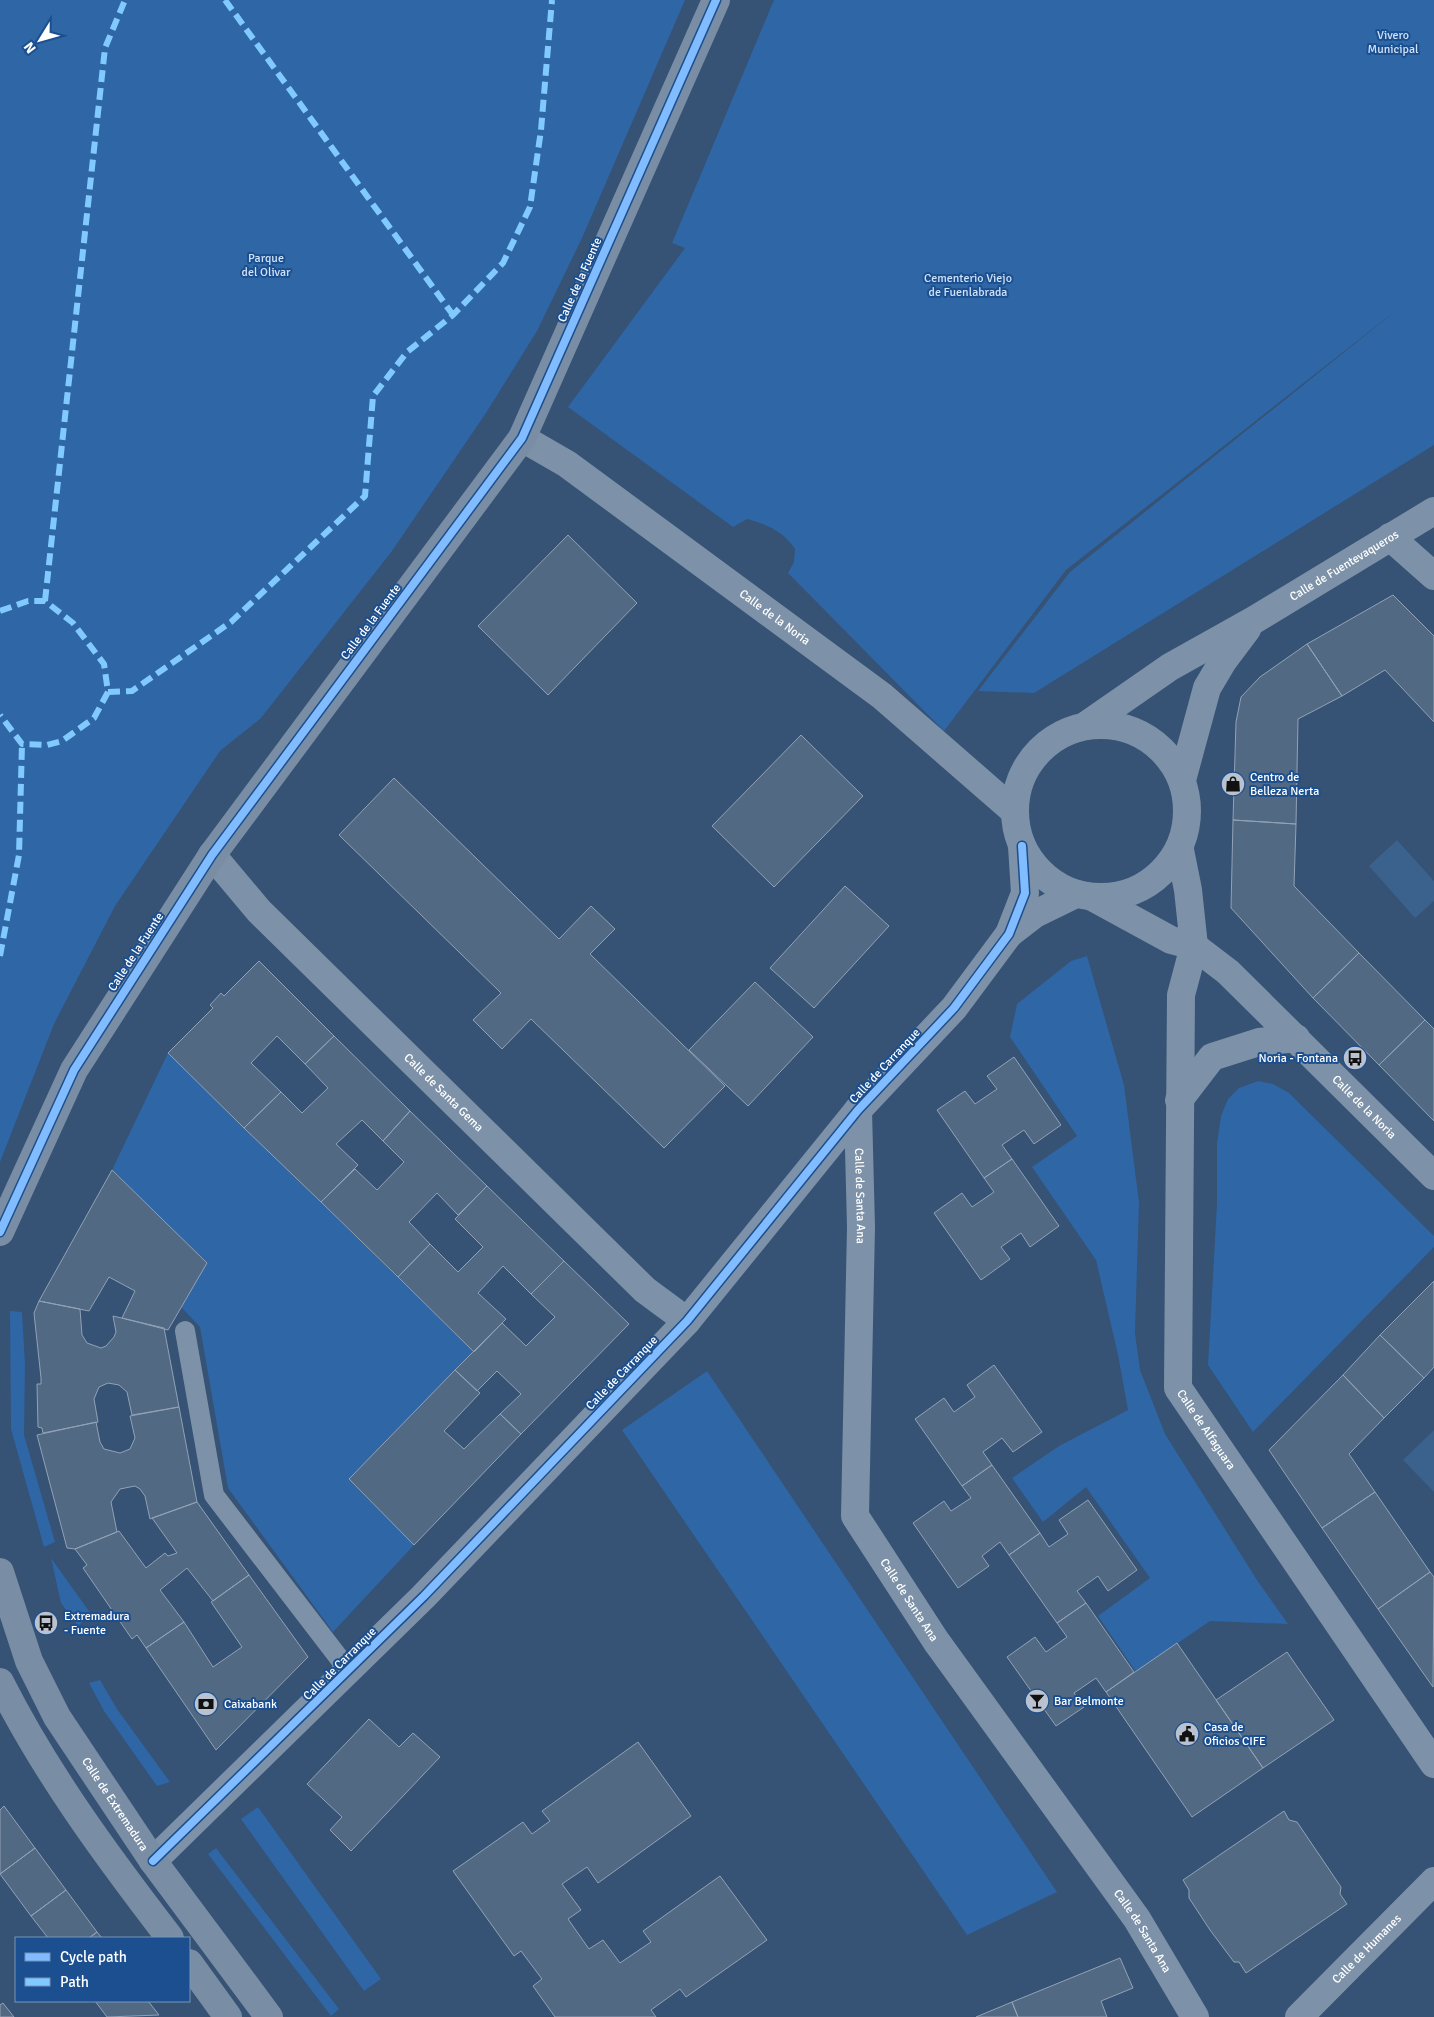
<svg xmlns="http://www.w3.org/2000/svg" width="1434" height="2017" font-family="Signika,sans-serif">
<rect width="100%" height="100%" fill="#365274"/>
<path fill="#2f66a5" d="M0,0H685L582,238L537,331L486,413L392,551L261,718L220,751L115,906L54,1024L0,1162Z
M774,0H1434V445L1034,693L978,691L1070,572L1403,305L1066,570L944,731L788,573L794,562L795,549C784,532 766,524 747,519L733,527L568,407L685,248L672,243Z
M1087,956L1124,1085L1139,1202L1135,1333L1140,1370L1165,1434L1257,1580L1288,1624L1210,1621L1136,1672L1098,1616L1150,1578L1086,1487L1043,1522L1012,1478L1059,1446L1128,1410L1118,1355L1096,1260L1032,1167L1077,1136L1010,1037L1017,1004L1071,961Z
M168,1053L474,1352L349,1479L414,1545L333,1632L228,1488L200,1327L181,1307L207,1263L112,1170Z
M1258,1081L1273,1084L1289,1093L1434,1236V1247L1253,1432L1208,1365L1217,1204V1143L1221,1116L1228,1099L1239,1088Z
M10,1311L22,1312L25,1364L24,1435L55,1542L44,1547L11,1429Z
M707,1371L1057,1892L967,1935L622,1430Z
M51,1558L91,1614L78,1626L61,1603Z
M100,1680L117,1709L170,1782L157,1786L104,1711L89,1683Z
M258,1807L381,1979L364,1991L241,1819Z
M216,1848L339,2009L331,2016L208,1854Z"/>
<path fill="#3b618d" d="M1397,840L1434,881V901L1415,918L1369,866Z
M1434,1430V1492L1403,1460Z"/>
<path fill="#526984" stroke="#92a2b6" d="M568,535L637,603L548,695L478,626Z
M1393,595L1434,636V722L1385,670L1342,696L1307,644Z
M1307,644L1342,696L1298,719L1296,824L1233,820L1236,722L1241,697L1260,677Z
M801,735L863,796L774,887L712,826Z
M394,778L559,939L591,906L615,929L590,954L725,1086L664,1148L531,1019L502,1049L473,1020L501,993L339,835Z
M1233,820L1296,824L1294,886L1359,953L1313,998L1231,908Z
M845,886L889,926L814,1008L770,968Z
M1359,953L1425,1020L1379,1065L1313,998Z
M259,961L334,1036L305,1064L277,1036L251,1063L281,1092L244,1128L168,1053L213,1008L210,1005L221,993L224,996Z
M755,982L813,1037L748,1106L689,1050Z
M1425,1020L1434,1029V1121L1379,1065Z
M334,1036L410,1111L383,1141L362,1120L336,1144L358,1165L321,1202L244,1128L281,1092L302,1113L328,1088L305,1064Z
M1014,1057L1061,1125L1034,1144L1024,1130L1002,1145L1012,1159L984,1178L937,1110L965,1091L975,1104L997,1089L987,1076Z
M410,1111L487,1186L458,1215L437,1193L409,1222L430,1244L398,1277L321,1202L355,1169L377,1190L404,1162L383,1141Z
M1012,1159L1059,1226L1030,1247L1021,1233L1001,1247L1010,1259L981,1280L934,1213L962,1193L972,1207L994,1192L984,1178Z
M112,1170L207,1263L168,1330L122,1318L135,1291L109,1277L89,1311L39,1301Z
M487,1186L564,1261L531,1294L503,1266L478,1293L506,1319L474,1352L398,1277L430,1244L458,1272L483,1247L455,1219Z
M564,1261L629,1324L521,1434L500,1414L521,1394L497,1371L477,1391L455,1370L502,1323L526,1346L555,1317L531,1294Z
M1434,1281V1367L1424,1378L1380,1335Z
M39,1301L80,1309L82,1335L87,1343L101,1348L106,1346L114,1337L116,1332L113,1316L164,1328L179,1407L132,1415L127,1392L119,1385L108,1383L99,1387L94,1399L98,1422L43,1433L42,1428L38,1427L37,1384H41V1378L34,1313Z
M1380,1335L1424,1378L1384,1418L1343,1375Z
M994,1365L1042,1432L1013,1452L1002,1438L983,1452L992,1465L962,1486L915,1419L944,1398L954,1412L975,1397L967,1385Z
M455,1370L480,1393L444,1431L464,1449L500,1414L521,1434L414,1545L349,1479Z
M1343,1375L1384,1418L1349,1454L1375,1492L1322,1528L1269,1450Z
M179,1407L197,1502L150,1519L145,1496L140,1489L135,1486L120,1489L111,1502L117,1532L75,1549L67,1548L37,1435L96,1422L100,1442L104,1449L120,1453L130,1449L135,1438L130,1416Z
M992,1465L1040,1533L1009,1555L1000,1542L982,1556L989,1566L958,1588L913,1523L944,1501L951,1511L971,1498L962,1486Z
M1375,1492L1430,1572L1378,1609L1322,1528Z
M1088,1500L1137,1570L1108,1591L1098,1576L1077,1591L1086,1603L1057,1623L1009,1555L1040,1533L1049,1547L1068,1534L1059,1520Z
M197,1502L249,1575L213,1601L187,1568L160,1590L184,1622L146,1648L137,1635L132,1639L83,1568L87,1565L75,1549L119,1531L146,1568L165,1553L168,1556L177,1553L152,1518Z
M1430,1572L1434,1577L1433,1687L1378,1609Z
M249,1575L308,1657L216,1750L146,1648L184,1622L213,1667L242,1647L211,1602Z
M1086,1603L1134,1672L1106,1692L1096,1678L1074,1693L1084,1707L1056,1726L1007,1657L1035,1637L1046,1652L1067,1637L1057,1623Z
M1177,1643L1263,1768L1192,1817L1106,1692Z
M1287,1652L1334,1720L1263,1768L1216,1700Z
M369,1719L399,1747L413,1733L440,1757L351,1851L330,1830L342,1817L307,1784Z
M638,1742L691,1816L598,1883L587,1867L562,1884L581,1910L568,1919L589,1949L603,1940L620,1963L651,1942L643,1931L720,1876L767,1940L686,1997L680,1989L651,2010L656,2017H555L533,1986L542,1979L521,1951L514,1956L453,1871L523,1822L532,1834L550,1821L542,1811Z
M4,1806L35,1848L0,1874V1810Z
M1284,1811L1289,1820L1297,1822L1341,1887L1340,1894L1347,1904L1246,1973L1239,1962H1234L1210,1930L1189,1898V1890L1183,1880Z
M35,1848L66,1890L31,1916L0,1874Z
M66,1890L97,1932L89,1938H48L31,1916Z
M97,1932L102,1938H89Z
M1120,1958L1133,1988L1101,2001L1107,2017H1018L1012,2002Z
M95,2001H148L159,2015L107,2017Z
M1012,2002L1018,2017H976Z
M3,2003L14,2017H0V2005Z"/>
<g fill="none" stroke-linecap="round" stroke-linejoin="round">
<path stroke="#7d92a8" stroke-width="20" d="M185,1331L214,1495L349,1671"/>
<g stroke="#7d92a8" stroke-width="28">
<path id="s1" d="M522,438L567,464L882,696L1014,811"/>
<path d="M1390,537L1434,576"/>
<circle cx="1101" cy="811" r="86"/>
<path id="s2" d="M1085,726L1170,667L1254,620L1434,511"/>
<path d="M1182,780L1207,688L1223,661L1247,629"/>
<path id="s3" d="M1180,850L1188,890L1194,946L1181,995L1178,1388L1434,1764"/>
<path id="s4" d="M212,855L259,911L645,1290L687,1321"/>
<path id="s5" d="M1094,898L1171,940L1194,946L1228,972L1434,1176"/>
<path d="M1009,934L1035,914L1076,894"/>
<path d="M1179,1100L1212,1057L1259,1042L1296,1038"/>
<path id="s6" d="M858,1110L861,1227L855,1516L936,1641L1137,1919L1195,2017"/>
<path d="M153,1861L424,1596L687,1321L858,1110L954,1008L1009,934L1025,893L1022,846"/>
<path id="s7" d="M1299,2017L1434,1881"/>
</g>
<g stroke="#798da4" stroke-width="28">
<path d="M0,1232L74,1070L212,855L522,438L716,0"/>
<path id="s8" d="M0,1572L29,1661L57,1717L153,1861L269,2017"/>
<path d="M0,1682C47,1775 107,1856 170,1938"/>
<path d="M189,1963L228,2017"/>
</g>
<path stroke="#80caff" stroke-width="6" stroke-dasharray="12 6" stroke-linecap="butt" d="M225,0L453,315
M45,601L105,48L125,0
M0,611L28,601H45L73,623L104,664L108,692L94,718L62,741L47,745L22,744L0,715
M108,692L132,691L231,622L365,496L373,396L407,352L453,315L503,263L530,207L541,130L552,0
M0,956L19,855L22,744"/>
<g stroke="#1b4f8f" stroke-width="11">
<path id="cycleway" d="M0,1232L74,1070L212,855L522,438L716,0
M153,1861L424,1596L687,1321L858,1110L954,1008L1009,934L1025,893L1022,846"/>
</g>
<use href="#cycleway" stroke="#80bcff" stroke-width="8"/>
</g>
<defs>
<g id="shop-disc" transform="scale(1.25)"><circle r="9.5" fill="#b9c2ce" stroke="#1b4f8f"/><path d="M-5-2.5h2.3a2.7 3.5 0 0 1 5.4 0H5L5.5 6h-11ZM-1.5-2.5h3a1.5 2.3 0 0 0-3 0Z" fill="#111"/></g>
<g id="bus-disc" transform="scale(1.25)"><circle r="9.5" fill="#b9c2ce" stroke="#1b4f8f"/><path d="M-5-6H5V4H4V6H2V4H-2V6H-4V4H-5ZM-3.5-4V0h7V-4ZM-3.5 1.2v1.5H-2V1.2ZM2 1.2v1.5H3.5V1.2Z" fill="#111"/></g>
<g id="bar-disc" transform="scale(1.25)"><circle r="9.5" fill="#b9c2ce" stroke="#1b4f8f"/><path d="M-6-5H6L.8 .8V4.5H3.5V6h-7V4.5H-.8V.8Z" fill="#111"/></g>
<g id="bank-disc" transform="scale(1.25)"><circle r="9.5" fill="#b9c2ce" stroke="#1b4f8f"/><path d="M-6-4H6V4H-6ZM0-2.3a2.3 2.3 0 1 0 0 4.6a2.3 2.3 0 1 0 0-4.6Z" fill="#111"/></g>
<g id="civic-disc" transform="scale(1.25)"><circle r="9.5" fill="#b9c2ce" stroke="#1b4f8f"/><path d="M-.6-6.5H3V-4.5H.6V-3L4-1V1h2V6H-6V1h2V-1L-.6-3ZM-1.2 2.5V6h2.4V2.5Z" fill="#111"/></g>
</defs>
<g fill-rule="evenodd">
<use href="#shop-disc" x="1233" y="784"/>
<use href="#bus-disc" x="1355" y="1058"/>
<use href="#bus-disc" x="46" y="1623"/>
<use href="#bar-disc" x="1037" y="1701"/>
<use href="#bank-disc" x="206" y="1704"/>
<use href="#civic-disc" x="1187" y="1734"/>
</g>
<g text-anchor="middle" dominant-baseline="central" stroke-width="4" stroke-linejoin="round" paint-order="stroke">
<g font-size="12" fill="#cfe3fa" stroke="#1b4f8f">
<text x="1393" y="35">Vivero<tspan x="1393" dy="14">Municipal</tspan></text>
<text x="266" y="258">Parque<tspan x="266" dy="14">del Olivar</tspan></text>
<text x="968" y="278">Cementerio Viejo<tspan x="968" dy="14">de Fuenlabrada</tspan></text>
</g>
<g font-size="12" fill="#fff" stroke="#1b4f8f">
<text transform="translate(580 280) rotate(-66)">Calle de la Fuente</text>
<text stroke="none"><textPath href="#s2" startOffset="305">Calle de Fuentevaqueros</textPath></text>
<text stroke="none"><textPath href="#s1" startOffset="310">Calle de la Noria</textPath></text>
<text transform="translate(371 622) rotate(-53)">Calle de la Fuente</text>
<text transform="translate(136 952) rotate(-57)">Calle de la Fuente</text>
<text transform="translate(885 1066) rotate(-47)">Calle de Carranque</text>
<text stroke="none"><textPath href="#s4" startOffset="332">Calle de Santa Gema</textPath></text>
<text stroke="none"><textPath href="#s5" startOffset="346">Calle de la Noria</textPath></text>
<text stroke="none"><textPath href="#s6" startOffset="86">Calle de Santa Ana</textPath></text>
<text transform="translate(622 1373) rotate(-46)">Calle de Carranque</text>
<text stroke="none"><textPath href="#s3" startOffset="591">Calle de Alfaguara</textPath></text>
<text stroke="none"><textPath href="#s6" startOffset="506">Calle de Santa Ana</textPath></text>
<text transform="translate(340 1664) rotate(-45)">Calle de Carranque</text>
<text stroke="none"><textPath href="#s8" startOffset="261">Calle de Extremadura</textPath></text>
<text stroke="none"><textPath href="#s6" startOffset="911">Calle de Santa Ana</textPath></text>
<text stroke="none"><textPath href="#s7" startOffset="96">Calle de Humanes</textPath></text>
</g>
<g font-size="12" fill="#fff" stroke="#1b4f8f" text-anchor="start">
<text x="1250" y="777">Centro de<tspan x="1250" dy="14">Belleza Nerta</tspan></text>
<text x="1338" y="1058" text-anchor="end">Noria - Fontana</text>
<text x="64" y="1616">Extremadura<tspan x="64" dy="14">- Fuente</tspan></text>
<text x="1054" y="1701">Bar Belmonte</text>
<text x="224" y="1704">Caixabank</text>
<text x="1204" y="1727">Casa de<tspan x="1204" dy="14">Oficios CIFE</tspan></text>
</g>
</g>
<rect x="15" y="1937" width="175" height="65" fill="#1b4f8f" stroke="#7695bc"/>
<rect x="25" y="1953" width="25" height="8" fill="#80bcff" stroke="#7695bc"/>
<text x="60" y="1962" font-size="15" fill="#ffffff">Cycle path</text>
<rect x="25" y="1978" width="25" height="8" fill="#80caff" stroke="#7695bc"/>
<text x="60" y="1987" font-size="15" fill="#ffffff">Path</text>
<g transform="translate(40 40) rotate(233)" stroke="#1b4f8f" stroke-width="4" paint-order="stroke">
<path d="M0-4L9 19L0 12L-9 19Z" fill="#ffffff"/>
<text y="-8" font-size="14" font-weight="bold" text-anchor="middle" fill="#ffffff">N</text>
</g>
</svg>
